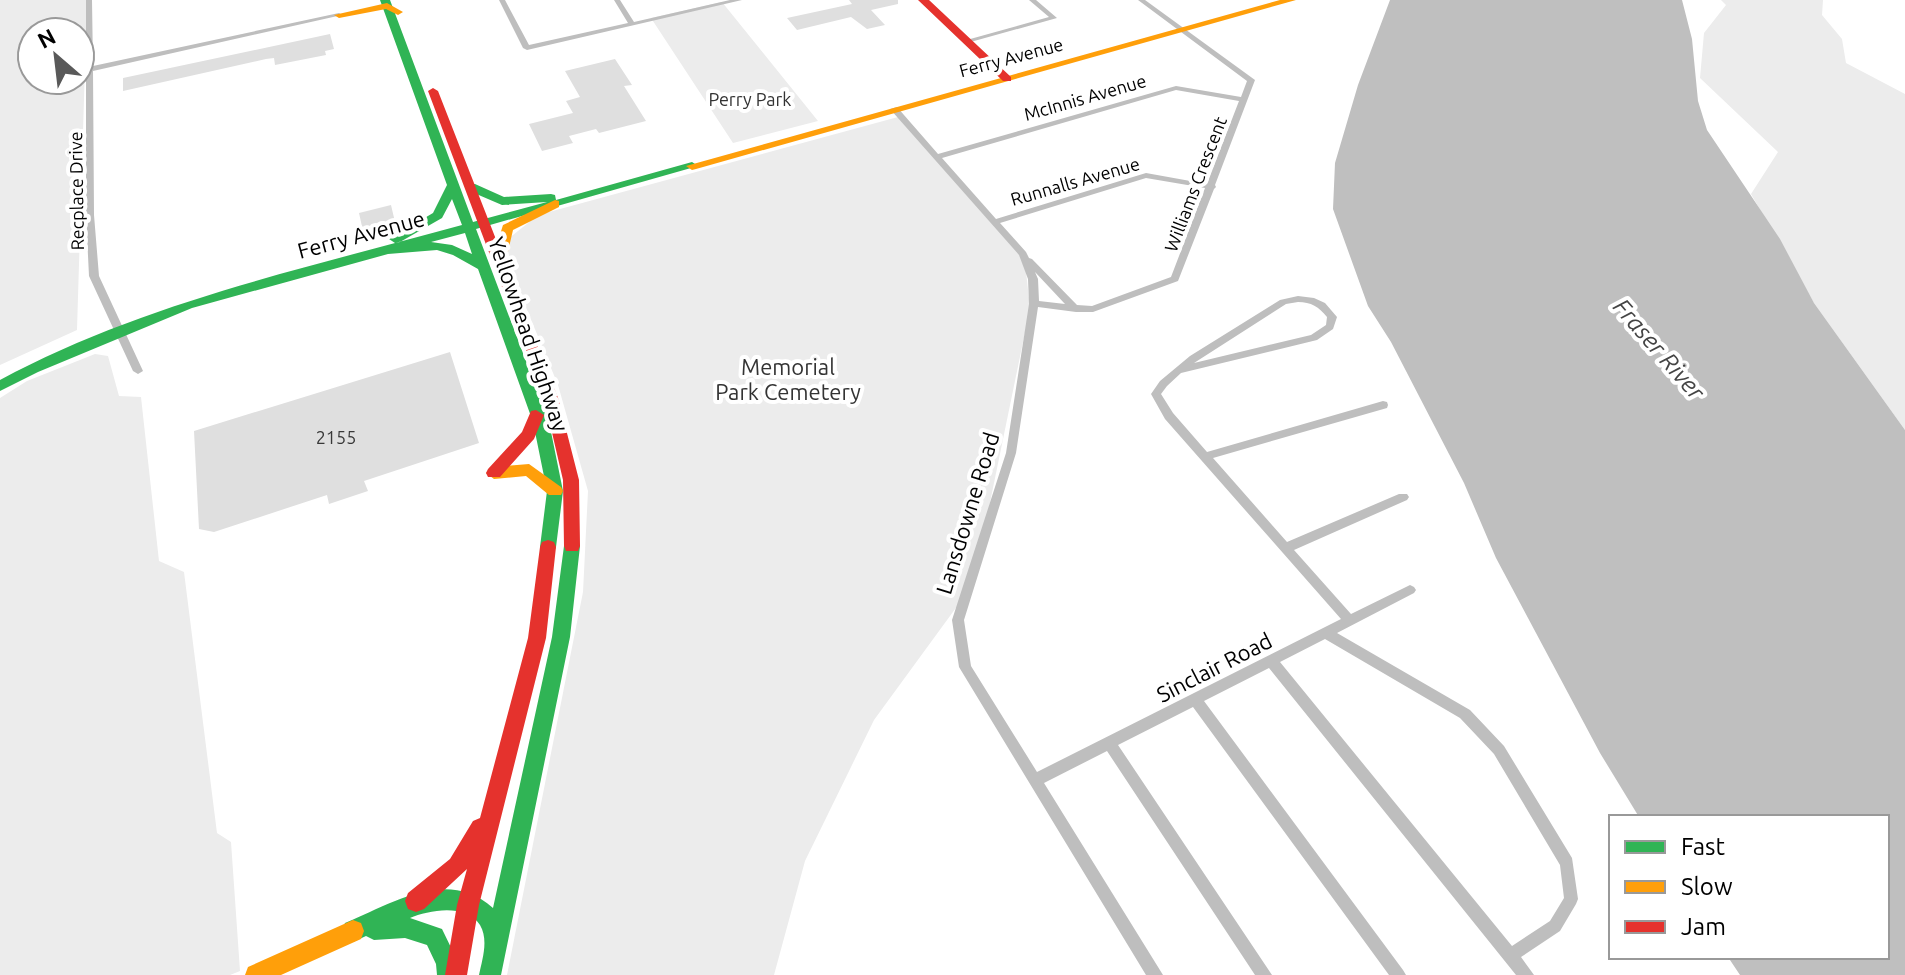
<svg xmlns="http://www.w3.org/2000/svg" width="1905" height="975" font-family="Ubuntu,sans-serif">
<rect width="100%" height="100%" fill="#fff"/>
<path fill="#ececec" fill-rule="evenodd" d="M0,0H87L77,330L0,365ZM32,32H80V80H32Z
M1721,0H1823L1822,15L1842,39L1846,63L1905,94V430L1814,303L1751,194L1778,152L1700,78L1704,33L1726,5Z
M722,2L818,121L733,143L651,18Z
M898,117L1024,253L1030,308L987,517L958,605L874,720L805,861L774,975H507L583,592L588,491L558,385L506,259L508,239L538,215Z
M95,354L108,356L119,396L141,397L159,561L184,572L217,833L231,842L240,971L230,975H0V398L27,381Z"/>
<path fill="#bfbfbf" d="M1390,0H1682L1692,39L1698,101L1707,130L1780,239L1814,303L1905,430V975H1740L1728,957H1887V817H1639L1600,753L1496,558L1464,483L1391,342L1368,306L1333,209L1335,163L1358,85Z"/>
<path fill="#dfdfdf" d="M849,0H898V4L871,10L885,25L867,29L851,17L797,30L787,18L852,4Z
M330,34L334,49L325,51L326,55L275,65L274,58L266,59L123,91V78Z
M615,59L632,85L624,86L646,121L599,133L596,129L569,136L573,143L542,151L529,124L573,113L566,101L580,97L565,71Z
M391,205L395,222L363,231L359,213Z
M450,352L479,443L364,481L368,491L329,504L327,495L214,532L199,529L194,431Z"/>
<g fill="none" stroke-linecap="round" stroke-linejoin="round">
<path fill="#bebebe" fill-rule="evenodd" d="M86,0H92L93,66L339,13L342,15L93,71L94,215L99,276L143,371L138,374L133,371L89,276L86,215Z
M499,0H505L529,45L628,23L614,0H620L634,22L730,0H742L527,50L523,48Z
M1029,0H1036L1057,18L967,43L963,41L1049,17Z
M1138,0H1145L1255,80L1215,185L1216,187L1214,189L1178,281L1093,312H1076L1038,307L1016,453L964,620L971,666L1037,772L1341,619L1165,419L1151,394L1160,381L1190,356L1280,300L1298,296L1314,298L1325,303L1337,317L1333,329L1317,340L1181,373L1167,386L1161,394L1173,413L1207,452L1383,401L1387,402L1388,405L1387,408L1213,458L1287,542L1399,494H1407L1409,497L1407,500L1294,550L1351,614L1406,587L1410,585L1414,587L1416,590L1414,593L1337,633L1470,710L1504,746L1572,858L1578,899L1576,904L1560,931L1521,957L1534,975H1516L1269,668L1204,701L1403,970L1406,975H1389L1193,707L1118,745L1272,975H1255L1107,751L1044,783L1163,975H1146L959,667L952,620L1006,453L1029,304L1028,279L1019,255L890,109L897,107L938,154L1176,86L1241,97L1247,81ZM1176,90L1239,101L1207,184L1146,173L996,219L942,158ZM1146,178L1205,188L1171,277L1092,306L1077,305L1032,259L1029,258L1026,252L1000,223ZM1035,272L1065,304L1039,301L1038,279ZM1298,302C1311,302 1319,307 1327,317L1326,325L1311,335L1194,363L1286,304ZM1325,639L1460,718L1494,754L1560,865L1564,898L1550,921L1512,946L1280,662Z"/>
<path fill="#30b455" fill-rule="evenodd" d="M380,0H390L473,222L547,202L502,205L467,190V184H475L504,197L551,194L555,195L556,200L692,162L698,166L476,229L549,422L563,491L556,547L554,552H542L540,547L547,491L533,422L478,269L453,255L437,250L388,254L192,308L38,372L0,391V380C142,303 307,268 462,225L452,199L442,218L400,242L395,243L389,239L433,213L447,185ZM465,233L472,254L452,245L431,242Z
M572,539L578,541L580,546L570,637L501,975H479C482,960 489,940 480,925C466,903 429,910 410,918L442,929L458,962L459,975H437L436,964L427,945L405,938L374,940L366,936L353,942L345,939L342,931L345,923C393,903 447,867 493,908L552,637L564,546L566,541Z"/>
<path fill="#ff9f0a" fill-rule="evenodd" d="M1280,0H1296L696,169L692,170L686,166Z
M387,3L403,12L398,15L386,9L339,18L334,15Z
M555,200L559,201V207L513,230L506,260L499,264L494,263L492,260L503,225Z
M529,464L561,487L563,491L561,495H549L526,476L494,479L486,473L494,467Z
M353,920L361,923L364,931L361,939L281,975H245L248,967Z"/>
<path fill="#e5322d" fill-rule="evenodd" d="M918,0H929L1011,77V81H1003Z
M433,88L438,91L558,398L579,480L580,546L578,551H566L564,546L563,480L544,398L428,91Z
M536,410L544,415L534,439L500,477H488L486,473L488,469L522,432L531,411Z
M548,540L554,542L556,547L546,638L479,905L467,975H445L457,905L467,869L424,909L416,912L408,909L405,901L408,893L450,859L473,821L480,818L528,638L540,547L542,542Z"/>
</g>
<g text-anchor="middle" dominant-baseline="central" stroke-width="8" stroke-linejoin="round" paint-order="stroke">
<g font-size="18" fill="#000" stroke="#fff">
<text transform="translate(1011 57) rotate(-15)">Ferry Avenue</text>
<text transform="translate(1085 97) rotate(-16)">McInnis Avenue</text>
<text transform="translate(1075 181) rotate(-16)">Runnalls Avenue</text>
<text transform="translate(1195 184) rotate(-69)">Williams Crescent</text>
<text transform="translate(76 191) rotate(-91)">Recplace Drive</text>
</g>
<g font-size="18" fill="#333" stroke="#fff">
<text x="750" y="99">Perry Park</text>
</g>
<g font-size="18" fill="#383838">
<text x="336" y="437">2155</text>
</g>
<g font-size="22" fill="#000" stroke="#fff">
<text transform="translate(361 234) rotate(-15)">Ferry Avenue</text>
<text transform="translate(529 334) rotate(71)">Yellowhead Highway</text>
<text transform="translate(967 513) rotate(-73)">Lansdowne Road</text>
<text transform="translate(1214 667) rotate(-27)">Sinclair Road</text>
</g>
<g font-size="22" fill="#333" stroke="#fff">
<text x="788" y="366">Memorial<tspan x="788" dy="25">Park Cemetery</tspan></text>
</g>
<g font-size="24" font-style="italic" fill="#444" stroke="#fff">
<text transform="translate(1659 349) rotate(49)">Fraser River</text>
</g>
</g>
<rect x="1609" y="815" width="280" height="144" fill="#ffffff" stroke="#999999" stroke-width="2"/>
<rect x="1625" y="841" width="40" height="12" fill="#30b455" stroke="#999999" stroke-width="2"/>
<text x="1681" y="855" font-size="24" fill="#000000">Fast</text>
<rect x="1625" y="881" width="40" height="12" fill="#ff9f0a" stroke="#999999" stroke-width="2"/>
<text x="1681" y="895" font-size="24" fill="#000000">Slow</text>
<rect x="1625" y="921" width="40" height="12" fill="#e5322d" stroke="#999999" stroke-width="2"/>
<text x="1681" y="935" font-size="24" fill="#000000">Jam</text>
<g transform="translate(56 56) rotate(332)"><circle r="38" fill="#ffffff" stroke="#999999" stroke-width="2"/>
<path d="M0-6L14 30L0 20L-14 30Z" fill="#595959"/>
<text y="-12" font-size="22" font-weight="bold" text-anchor="middle" fill="#000000">N</text>
</g>
</svg>
